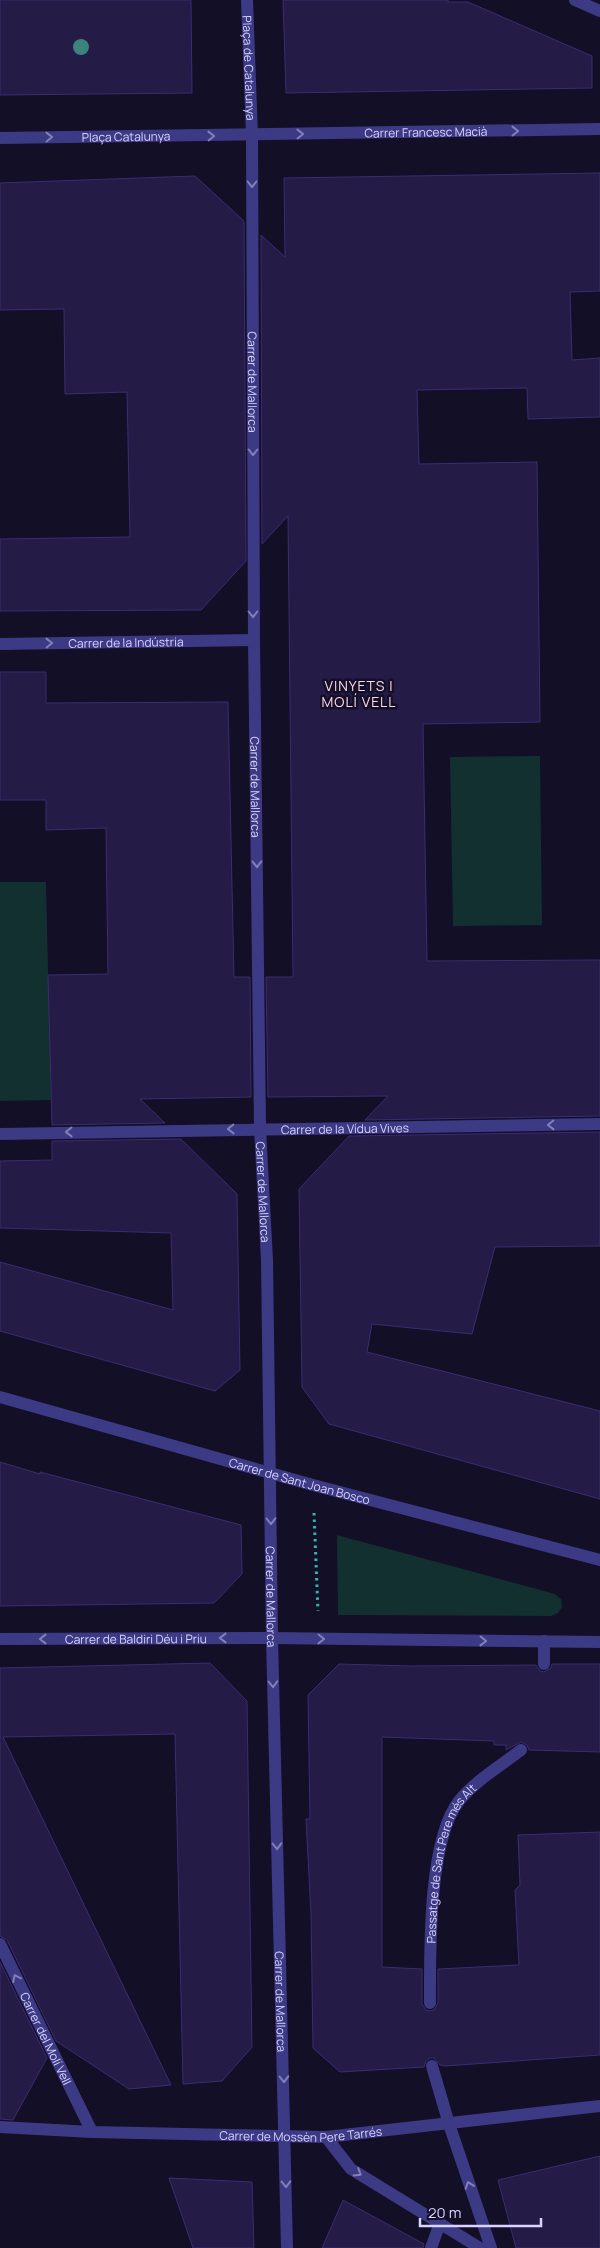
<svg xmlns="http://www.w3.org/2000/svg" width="600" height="2248" font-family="Manrope,sans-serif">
<rect width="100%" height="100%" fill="#130f26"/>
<path fill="#12302f" d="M540,756L542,925L453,926L450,757Z
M0,882H46L51,1100L0,1101Z
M337,1535L555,1594L561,1599L562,1607L558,1613L551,1616L338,1615Z"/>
<path fill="#241b47" stroke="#3b2d73" d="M0,0H191L192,93L0,95Z
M283,0H448V2H468L592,56V88L286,93Z
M600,173V291L570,292L572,360L600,358V417L528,419L527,388L417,390L419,464L537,462L540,722L423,724L427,961L600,960V1116L365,1120L388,1096L268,1097L266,977H293L288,516L262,544L261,235L285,257L284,178Z
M195,176L244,221L246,561L201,610L0,611V539L130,537L127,392L65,394L64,309L0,310V183Z
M0,672H46V703L228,702L234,977H250L251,1097L140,1099L165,1123L52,1125L48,975L108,974L106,828L46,830V800H0Z
M600,1132V1246L495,1247L472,1334L372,1324L367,1352L600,1411V1499L329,1424L302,1387L299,1189L349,1136Z
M181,1139L237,1194L240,1370L215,1391L0,1331V1262L173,1310L171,1233L0,1228V1161L52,1160V1141Z
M0,1462L40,1474V1472L241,1525L242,1574L214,1603L0,1606Z
M210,1663L247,1701L252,2047L222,2081L183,2084L175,1734L3,1737L171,2085L129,2089L56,2041L7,1940L0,1936V1668Z
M339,1664L411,1666L536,1665L540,1671L544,1672L551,1668L552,1664H600V1752L529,1750L527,1745L521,1742L506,1750V1745H494V1741L382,1737V1967L422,1969V2004L426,2010L430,2011L434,2010L438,2003V1969L519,1965L515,1890L520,1885L518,1835L600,1832V2055L445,2066L440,2065L434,2058H430L426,2061L424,2067L340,2072L313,2048L311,1914L306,1819H310L308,1695Z
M0,1962L47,2058L13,2120L0,2119Z
M600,2156V2248H516L498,2180Z
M169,2178L252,2182L254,2248H193Z
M343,2200L424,2244L423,2248H322Z"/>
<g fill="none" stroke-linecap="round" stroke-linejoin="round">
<path stroke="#2fb8b0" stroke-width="3" stroke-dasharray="2.5 4" stroke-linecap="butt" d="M314,1513L318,1611"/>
<g stroke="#3d3a85" stroke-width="12">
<path d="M544,1641V1664"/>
<path id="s1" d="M430,2003C430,1953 428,1840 459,1801C475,1781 500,1766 521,1750"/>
<path d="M432,2066L449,2124"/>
</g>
<g stroke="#3d3a85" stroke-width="12">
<path id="s2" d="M247,0L252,136"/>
<path d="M575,0L600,11"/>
</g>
<g stroke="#3d3a85" stroke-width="12">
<path id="s3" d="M252,136L254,640L260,1128L267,1260L272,1638L287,2248"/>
<path id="s4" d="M0,138L600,129"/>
<path id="s5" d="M0,644L254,640"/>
<path id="s6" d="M0,1134L600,1124"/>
<path id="s7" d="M0,1397L313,1485L600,1560"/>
<path id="s8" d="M0,1639L272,1638L600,1642"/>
<path id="s9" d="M0,1944L92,2132"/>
<path d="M449,2124L491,2248"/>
<path id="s10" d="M0,2127L92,2132L326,2137L600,2106"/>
<path d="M326,2137L351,2169L480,2248"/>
<path d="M431,2248L440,2223"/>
</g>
</g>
<circle fill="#3d827b" cx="81" cy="47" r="8"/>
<defs><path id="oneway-chevron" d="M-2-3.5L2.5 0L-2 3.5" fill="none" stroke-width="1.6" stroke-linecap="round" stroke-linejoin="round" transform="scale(1.25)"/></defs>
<g stroke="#837fbc">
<use href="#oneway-chevron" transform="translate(515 131) rotate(-1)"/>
<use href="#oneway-chevron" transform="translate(300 134) rotate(-1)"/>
<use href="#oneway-chevron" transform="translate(211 136) rotate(-1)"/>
<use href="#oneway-chevron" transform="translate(49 137) rotate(-1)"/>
<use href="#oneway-chevron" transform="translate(252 184) rotate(90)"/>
<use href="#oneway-chevron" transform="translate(253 452) rotate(90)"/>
<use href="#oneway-chevron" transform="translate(253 614) rotate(90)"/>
<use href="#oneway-chevron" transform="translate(49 643) rotate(-1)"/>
<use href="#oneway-chevron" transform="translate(257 864) rotate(89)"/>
<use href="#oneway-chevron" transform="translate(551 1125) rotate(179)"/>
<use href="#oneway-chevron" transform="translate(231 1129) rotate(179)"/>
<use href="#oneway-chevron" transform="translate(69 1132) rotate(179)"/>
<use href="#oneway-chevron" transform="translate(271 1521) rotate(89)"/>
<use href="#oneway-chevron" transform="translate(223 1638) rotate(180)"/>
<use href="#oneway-chevron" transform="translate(43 1639) rotate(180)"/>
<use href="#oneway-chevron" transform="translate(321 1639) rotate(1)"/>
<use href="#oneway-chevron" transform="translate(483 1641) rotate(1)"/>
<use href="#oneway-chevron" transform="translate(273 1684) rotate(89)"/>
<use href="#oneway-chevron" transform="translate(277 1846) rotate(88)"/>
<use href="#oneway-chevron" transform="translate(16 1978) rotate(-116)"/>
<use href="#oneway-chevron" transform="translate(284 2079) rotate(88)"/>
<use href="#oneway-chevron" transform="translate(358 2173) rotate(32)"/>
<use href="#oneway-chevron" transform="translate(286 2184) rotate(89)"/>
<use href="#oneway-chevron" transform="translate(469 2185) rotate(-109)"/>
</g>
<g text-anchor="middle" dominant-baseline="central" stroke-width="5" stroke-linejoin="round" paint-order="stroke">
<g font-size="12" fill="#d9d4ff" stroke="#130f26">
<text stroke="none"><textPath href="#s2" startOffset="68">Plaça de Catalunya</textPath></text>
<text stroke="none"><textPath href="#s4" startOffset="426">Carrer Francesc Macià</textPath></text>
<text stroke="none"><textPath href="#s4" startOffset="126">Plaça Catalunya</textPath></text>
<text stroke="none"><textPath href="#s3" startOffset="246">Carrer de Mallorca</textPath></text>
<text stroke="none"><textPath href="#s5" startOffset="126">Carrer de la Indústria</textPath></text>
<text stroke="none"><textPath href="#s3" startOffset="651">Carrer de Mallorca</textPath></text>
<text stroke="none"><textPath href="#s6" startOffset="345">Carrer de la Vídua Vives</textPath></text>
<text stroke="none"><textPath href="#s3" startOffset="1056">Carrer de Mallorca</textPath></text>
<text stroke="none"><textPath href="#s7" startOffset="311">Carrer de Sant Joan Bosco</textPath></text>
<text stroke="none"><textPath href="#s3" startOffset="1461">Carrer de Mallorca</textPath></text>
<text stroke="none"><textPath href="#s8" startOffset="136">Carrer de Baldiri Déu i Priu</textPath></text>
<text stroke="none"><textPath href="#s1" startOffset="144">Passatge de Sant Pere més Alt</textPath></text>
<text stroke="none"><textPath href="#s3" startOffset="1866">Carrer de Mallorca</textPath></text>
<text stroke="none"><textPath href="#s9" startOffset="105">Carrer del Molí Vell</textPath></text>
<text stroke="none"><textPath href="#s10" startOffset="301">Carrer de Mossèn Pere Tarrés</textPath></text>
</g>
<g font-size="14" letter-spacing="1" fill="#ffd6f0" stroke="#130f26">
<text x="359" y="685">VINYETS I<tspan x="359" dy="16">MOLÍ VELL</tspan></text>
</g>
</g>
<path d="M420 2218v8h121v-8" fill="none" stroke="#d9d4ff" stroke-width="2.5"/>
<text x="428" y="2218" font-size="15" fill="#d9d4ff" stroke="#130f26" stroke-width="4" paint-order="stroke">20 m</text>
</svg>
